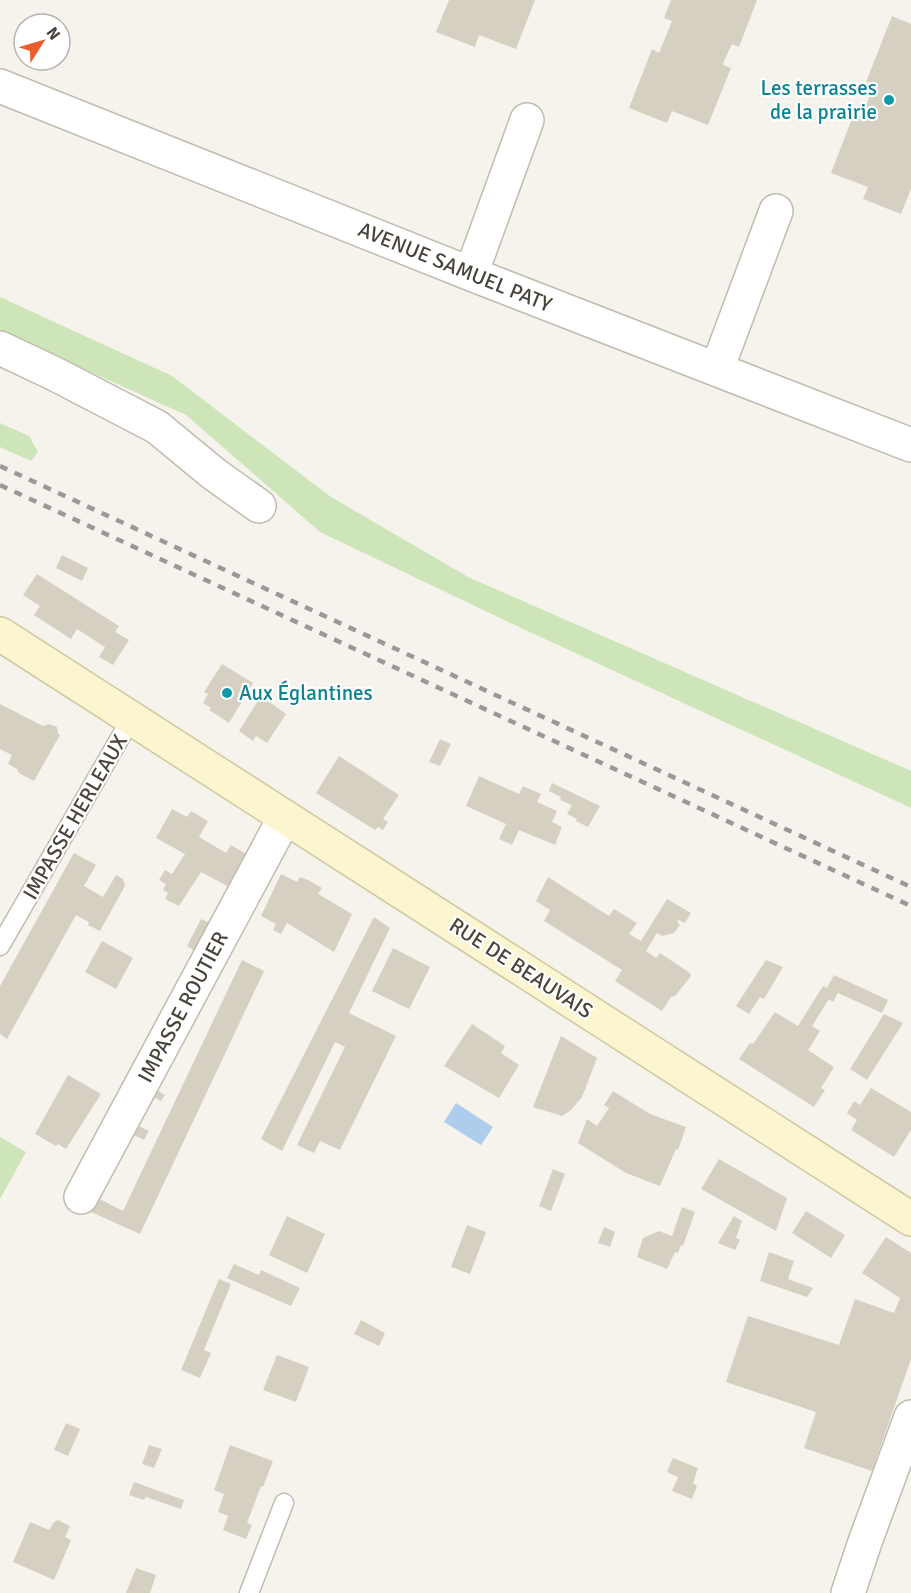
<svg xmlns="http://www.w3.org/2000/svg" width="911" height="1593" font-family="Signika,sans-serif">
<rect width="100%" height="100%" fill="#f5f3ec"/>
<path fill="#cde5b8" d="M0,297L172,376L331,497L468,577L911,771V808L521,628L320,532L186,415L0,331Z
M0,423L29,436L38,452L31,461L0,447Z
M0,1137L26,1152L0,1199Z"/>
<path fill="#aeccec" d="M456,1103L493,1127L481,1145L444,1122Z"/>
<path fill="#d6d0c2" d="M449,0H535L516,49L479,35L475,47L436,32Z
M671,0H757L739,47L732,44L724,61L723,65L731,68L708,125L672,111L667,123L629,108L652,49L659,53L672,21L664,18Z
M892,16L911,24V189L901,214L863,199L868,187L831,173L853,116L861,118L874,85L866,82Z
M62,555L88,568L82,581L56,568Z
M37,574L119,626L115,632L129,640L113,665L99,657L105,647L77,629L71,639L34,615L40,606L23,595Z
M222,664L253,683L229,723L209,710L211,708L203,703L208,694L204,692Z
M261,696L286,714L267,743L256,736L253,741L239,731Z
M0,704L43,726L49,724L57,727L58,734L60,735L34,781L19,773L17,769L8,764L12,755L0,749Z
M440,739L451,744L440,766L429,762Z
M339,756L399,795L383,819L388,822L383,830L378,827L375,830L316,793Z
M479,776L519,794L523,786L541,794L537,802L557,811L552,822L562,827L555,845L519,830L512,845L499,839L506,824L466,806Z
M552,783L600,806L588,827L576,821L577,819L567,814L572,805L560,800L561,797L549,791Z
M172,809L187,817L191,811L208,821L199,837L226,853L231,845L246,854L229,887L201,872L179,906L165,899L168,893L163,890L166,884L159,880L165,870L172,874L185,854L156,838Z
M74,853L96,865L84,886L103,897L116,875L123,879L125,886L100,931L88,925L89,922L76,915L7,1039L0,1034V986Z
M281,874L297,882L300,877L308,880L322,888L318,894L352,914L334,952L287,923L281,934L273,930L276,924L261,916Z
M548,877L609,916L614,909L637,923L629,934L641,941L667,899L691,913L685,923L679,920L677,922L680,925L674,933L662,936L657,933L646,951L656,958L660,953L690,973L691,976L675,996L671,997L662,1011L615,981L622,970L544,921L550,910L536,901Z
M374,917L390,928L349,1013L396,1036L340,1150L320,1141L314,1153L297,1145L345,1047L335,1042L282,1151L261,1139Z
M201,919L210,923L195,951L187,946Z
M102,941L133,958L116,989L85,972Z
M393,948L430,967L409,1009L372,991Z
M242,960L264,971L140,1234L91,1212L98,1198L123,1211Z
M766,960L783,967L764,999L760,997L749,1014L736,1006Z
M834,975L888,1000L882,1013L838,993L833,1002L829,999L812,1026L820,1031L808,1050L834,1067L821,1088L825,1090L814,1107L739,1059L750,1043L753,1044L775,1012L798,1026L823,986L827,988Z
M884,1014L903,1023L867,1080L850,1069Z
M472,1024L505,1046L501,1053L519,1065L499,1098L444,1066Z
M561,1036L597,1058L582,1097L571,1110L562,1116L533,1107Z
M68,1075L101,1094L66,1149L58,1144L56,1146L35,1134Z
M871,1088L911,1112V1130L894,1157L851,1130L857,1120L847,1113L854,1101L860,1105Z
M155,1089L165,1095L161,1101L152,1096Z
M613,1091L650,1114L686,1127L678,1150L676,1149L660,1186L626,1173L578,1143L587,1119L597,1126L609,1108L604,1105Z
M137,1125L149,1131L144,1140L132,1134Z
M719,1159L787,1198L776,1231L701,1189Z
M553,1169L565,1174L551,1211L539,1206Z
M682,1207L695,1212L683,1246L681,1245L678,1253L675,1252L667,1269L637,1257L643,1238L659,1231L672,1236Z
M806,1211L845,1235L831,1258L792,1233Z
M287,1216L325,1234L307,1273L269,1255Z
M734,1216L742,1221L736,1238L740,1240L735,1250L718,1243Z
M467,1225L486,1232L470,1274L451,1267Z
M604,1227L615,1232L610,1247L598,1243Z
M886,1237L911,1253V1359L872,1471L804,1448L816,1412L726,1382L748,1316L839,1345L855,1299L894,1313L900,1298L862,1273Z
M769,1252L794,1261L788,1279L813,1288L807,1297L760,1281Z
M234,1264L259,1275L261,1270L300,1288L291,1306L227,1278Z
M219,1279L231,1284L204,1350L211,1353L200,1378L181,1370Z
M361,1320L385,1333L379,1346L354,1334Z
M277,1355L309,1367L296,1402L263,1390Z
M66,1423L80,1429L68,1456L54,1450Z
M149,1445L162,1449L154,1468L142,1464Z
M230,1445L273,1461L263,1487L261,1486L247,1523L252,1525L246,1539L223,1530L228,1516L218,1512L224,1494L214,1490Z
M673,1458L698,1468L693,1483L697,1486L692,1499L672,1491L678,1477L667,1472Z
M134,1482L184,1500L181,1509L146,1497L144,1500L129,1495Z
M58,1520L70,1526L65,1537L71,1540L54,1580L13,1562L30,1522L49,1530L54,1522Z
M136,1568L156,1575L150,1593H126Z"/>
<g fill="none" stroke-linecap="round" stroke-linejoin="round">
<g stroke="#c0bcaf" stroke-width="21">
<path id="lane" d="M0,946L131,719
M249,1593L284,1503"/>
</g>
<g stroke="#c0bcaf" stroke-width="36">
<path id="street" d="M0,86L471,274L911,445
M471,274L527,120
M0,348L55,374L157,427L214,474L259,506
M717,369L776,211
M81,1197L285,817
M848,1593L865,1542L911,1417"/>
</g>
<g stroke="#d1c89f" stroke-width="36">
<path id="secondary" d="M0,634L911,1219"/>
</g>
<use href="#lane" stroke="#fff" stroke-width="18"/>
<use href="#street" stroke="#fff" stroke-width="33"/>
<use href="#secondary" stroke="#fbf5d0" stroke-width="33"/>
<path stroke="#999" stroke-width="4.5" stroke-dasharray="8 8" stroke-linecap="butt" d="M0,466L911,887
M0,485L911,906"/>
</g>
<g fill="#0f9aa8" stroke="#fff" stroke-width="2">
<circle cx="889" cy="100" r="6"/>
<circle cx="227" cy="693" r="6"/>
</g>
<g text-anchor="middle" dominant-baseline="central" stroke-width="4.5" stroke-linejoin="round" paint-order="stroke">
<g font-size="21" fill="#0d838f" stroke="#fff" text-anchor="end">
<text x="877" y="88">Les terrasses<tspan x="877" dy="24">de la prairie</tspan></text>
<text x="239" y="693" text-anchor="start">Aux Églantines</text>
</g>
<g font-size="21" fill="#49443a" stroke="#fff">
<text transform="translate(455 267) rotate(22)">AVENUE SAMUEL PATY</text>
<text transform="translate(75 817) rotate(-60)">IMPASSE HERLEAUX</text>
<text transform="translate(521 968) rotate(33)">RUE DE BEAUVAIS</text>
<text transform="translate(183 1007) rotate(-62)">IMPASSE ROUTIER</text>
</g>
</g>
<g transform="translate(42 42) rotate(53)"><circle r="28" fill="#ffffff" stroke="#b6b4b0" stroke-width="1.5"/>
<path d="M0-4.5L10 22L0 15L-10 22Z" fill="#ea5d2e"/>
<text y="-9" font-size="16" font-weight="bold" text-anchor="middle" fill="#49443a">N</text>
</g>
</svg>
